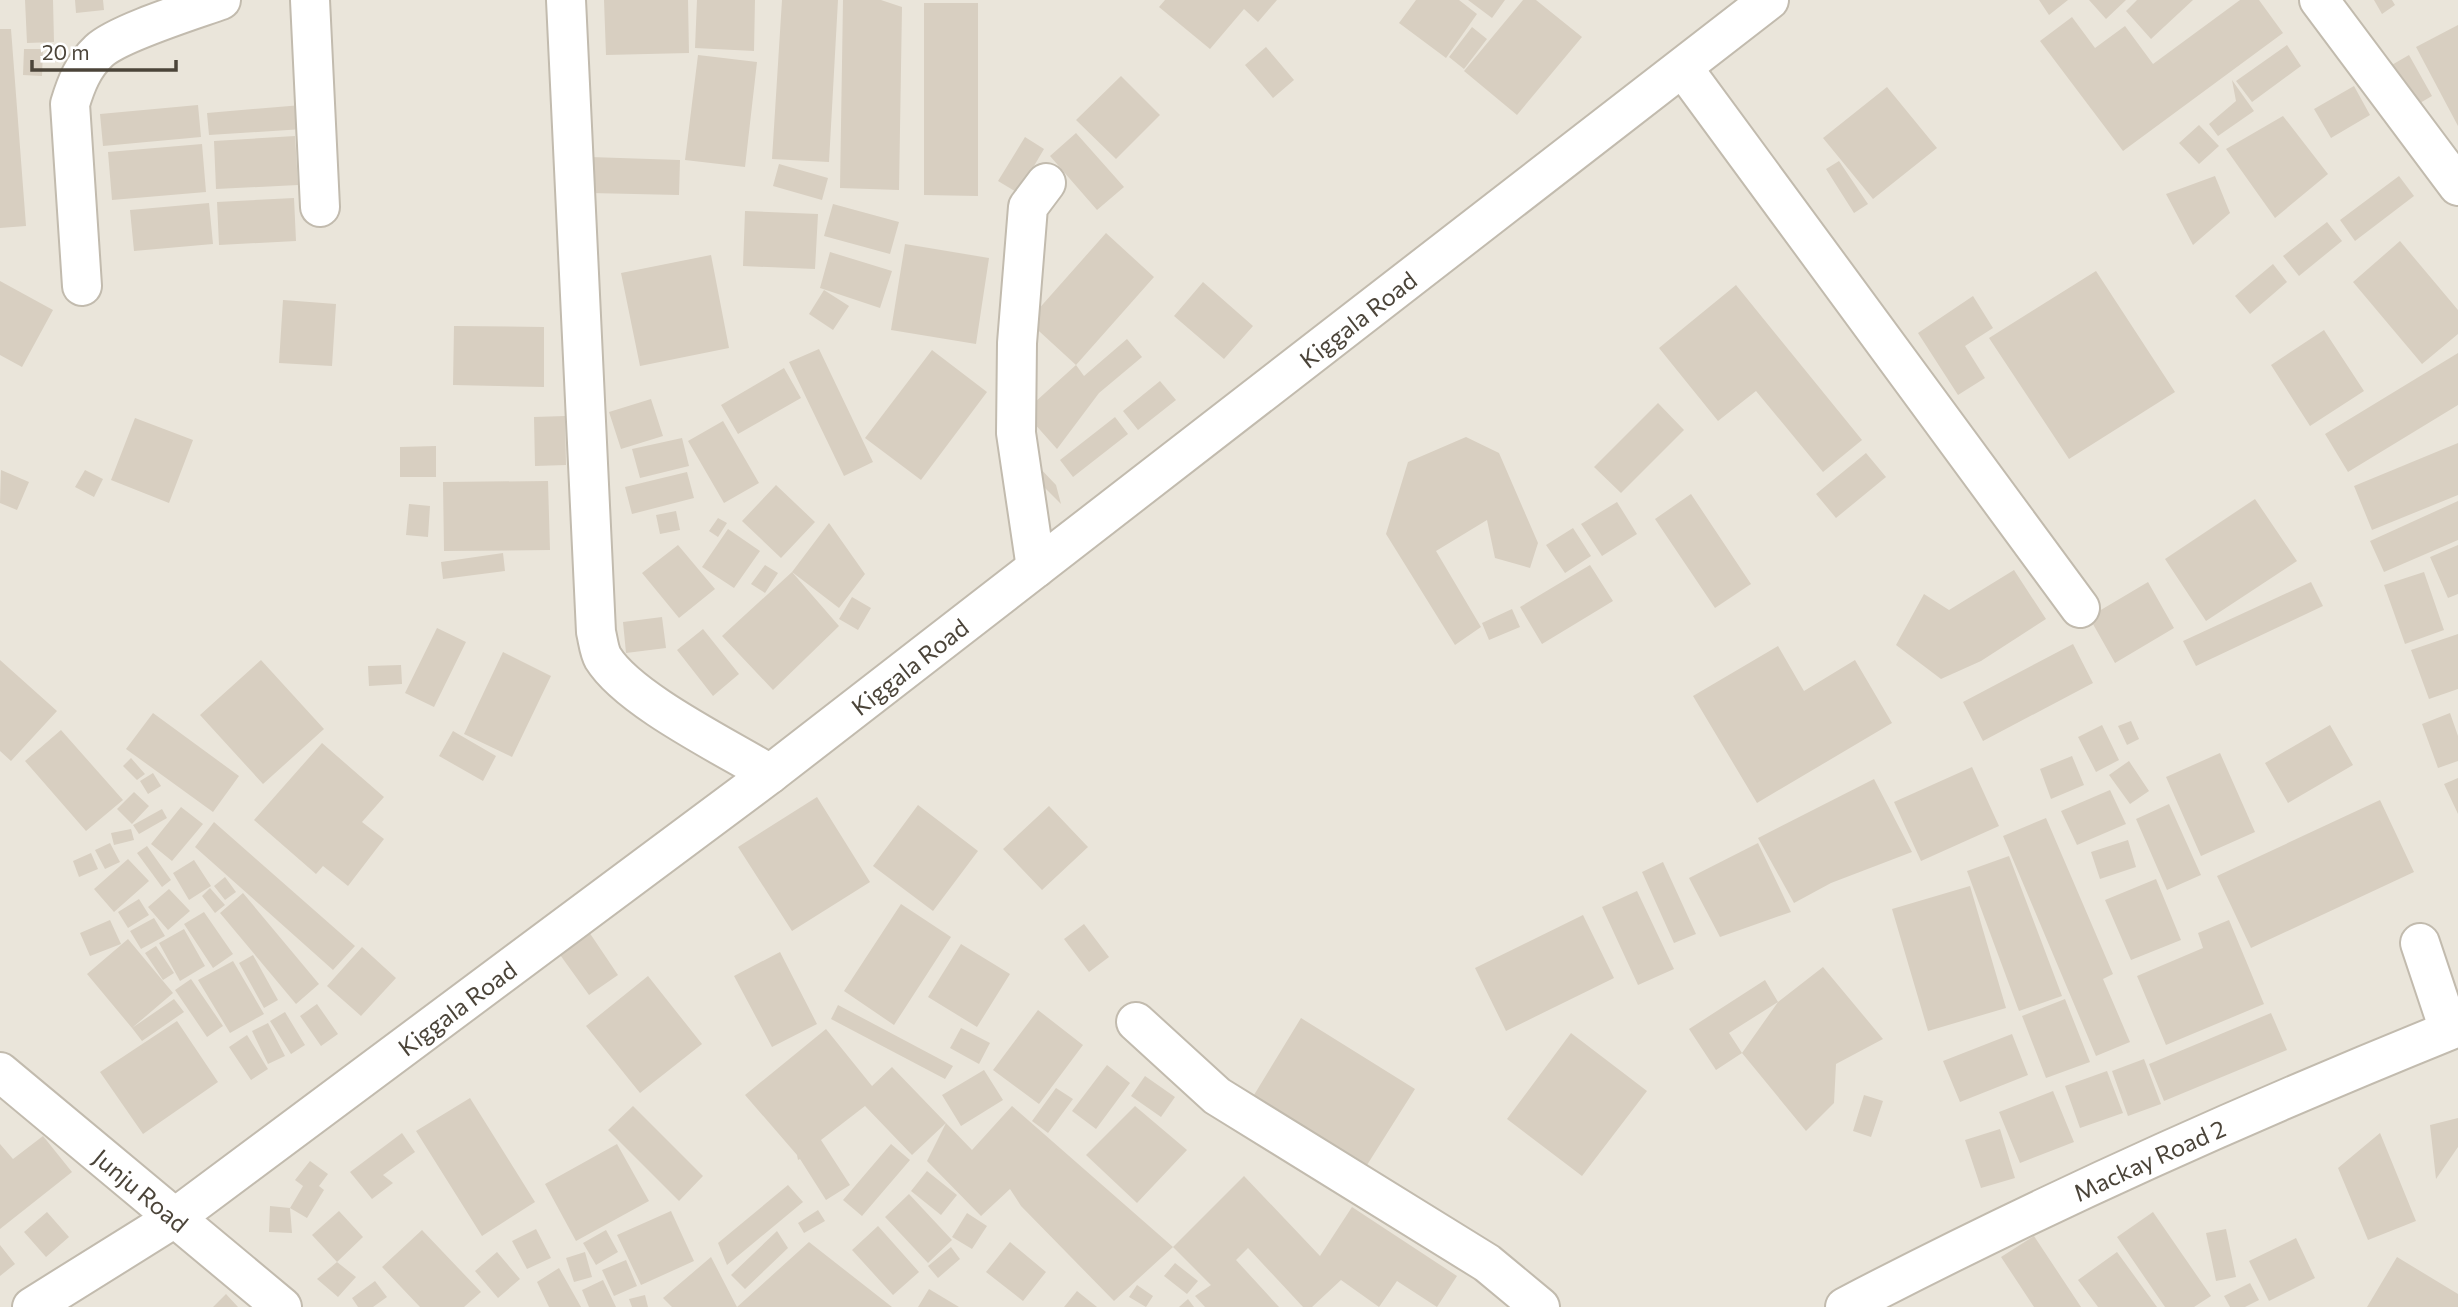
<svg xmlns="http://www.w3.org/2000/svg" width="2458" height="1307" font-family="Commissioner,sans-serif">
<rect width="100%" height="100%" fill="#f6f3ec"/>
<path fill="#eae5da" d="M0,0H2458V1307H0Z"/>
<path fill="#d8cfc1" d="M25,0H53L54,42L27,43Z
M75,0H103L104,10L76,13Z
M604,0H688L689,53L606,55Z
M697,0H755L754,51L695,48Z
M782,0H838L829,162L772,159Z
M843,0H881L902,7L899,190L840,188Z
M1165,0H1277L1258,22L1244,9L1210,49L1159,7Z
M1416,0H1459L1477,14L1446,58L1399,23Z
M1468,0H1505L1492,18Z
M1523,0H1536L1582,37L1517,115L1464,71Z
M2039,0H2068L2049,15Z
M2089,0H2126L2106,19Z
M2137,0H2193L2151,39L2126,11Z
M2240,0H2259L2283,33L2123,151L2040,41L2072,17L2095,48L2125,26L2153,64Z
M2374,0H2392L2395,5L2382,14Z
M924,3H978V196L924,195Z
M2458,25V126L2416,47Z
M1472,27L1487,39L1464,69L1449,57Z
M0,29H11L26,226L0,228Z
M2287,45L2301,66L2252,102L2236,81Z
M1266,47L1294,80L1273,98L1245,65Z
M24,49H43L42,76L23,75Z
M698,55L757,62L745,167L685,160Z
M2409,55L2432,96L2413,107L2390,66Z
M1121,76L1160,115L1116,159L1076,120Z
M2232,80L2254,111L2218,136L2209,124L2236,101Z
M2354,86L2370,115L2331,138L2314,109Z
M1887,87L1937,148L1873,199L1823,138Z
M198,105L201,137L103,146L100,114Z
M302,105L303,129L209,135L207,113Z
M2283,116L2328,174L2275,218L2226,149Z
M2199,125L2219,146L2199,164L2179,143Z
M1076,133L1124,187L1097,210L1050,156Z
M295,136L298,185L216,189L214,141Z
M1025,137L1044,149L1018,193L998,181Z
M202,144L206,192L112,200L108,152Z
M590,157L680,160L679,195L590,193Z
M1839,161L1868,204L1854,213L1826,169Z
M779,164L828,178L822,200L773,186Z
M2215,176L2230,213L2193,245L2166,194Z
M2399,176L2414,196L2355,241L2340,220Z
M294,198L296,241L219,245L217,202Z
M209,203L213,244L134,251L130,210Z
M833,204L899,222L890,254L824,236Z
M745,211L818,214L815,269L743,266Z
M2327,222L2342,241L2299,276L2283,256Z
M1106,233L1154,277L1076,365L1028,321Z
M2400,241L2458,310V334L2422,364L2353,282Z
M905,244L989,258L976,344L891,330Z
M830,252L892,271L880,308L820,288Z
M711,255L729,348L640,366L621,273Z
M2273,264L2287,282L2250,314L2235,296Z
M2096,271L2175,392L2069,459L1989,338Z
M0,281L53,310L22,367L0,355Z
M1203,282L1253,326L1224,359L1174,316Z
M1736,285L1862,440L1823,472L1756,391L1718,421L1659,348Z
M824,290L849,306L833,330L809,314Z
M1973,296L1993,328L1965,346L1985,378L1958,395L1918,333Z
M283,300L336,304L332,366L279,363Z
M454,326L544,327V387L453,385Z
M2324,330L2364,391L2310,426L2271,365Z
M1127,339L1142,357L1099,393L1057,449L1024,412L1076,365L1084,376Z
M819,349L873,462L844,476L789,362Z
M932,350L987,392L921,480L865,438Z
M2458,353V405L2348,472L2325,434Z
M784,368L801,398L738,434L721,405Z
M1160,381L1176,400L1138,430L1123,411Z
M651,399L663,436L621,449L609,412Z
M1658,403L1684,430L1621,493L1594,467Z
M565,416L566,465L535,466L534,417Z
M1115,417L1128,434L1073,477L1060,460Z
M135,418L193,440L169,503L111,480Z
M723,421L759,483L724,503L688,441Z
M1466,437L1499,453L1538,543L1530,568L1495,558L1487,520L1436,551L1481,627L1455,645L1386,534L1408,462Z
M682,438L689,466L640,478L632,449Z
M2458,443V495L2372,530L2354,486Z
M436,446V477H400V447Z
M1866,453L1886,477L1836,518L1816,494Z
M1037,465L1056,485L1061,504L1036,479Z
M1,470L29,482L17,510L0,503Z
M85,470L103,479L94,497L75,487Z
M687,472L694,498L632,514L625,487Z
M548,481L550,550L444,551L443,482Z
M776,485L815,522L781,558L742,521Z
M1691,494L1751,584L1715,608L1655,519Z
M2255,499L2297,561L2206,621L2165,559Z
M2458,501V540L2384,572L2370,541Z
M1617,502L1637,534L1602,556L1581,524Z
M409,504L430,506L428,537L406,535Z
M676,511L680,530L660,534L656,515Z
M718,518L727,523L718,537L709,531Z
M829,523L865,574L839,608L792,572L839,626L773,690L722,636L792,572Z
M1573,528L1591,556L1565,573L1546,545Z
M728,529L760,551L734,588L702,567Z
M678,545L715,589L679,618L642,573Z
M2458,545V594L2448,598L2430,557Z
M503,553L505,571L443,579L441,562Z
M765,565L778,573L765,593L751,584Z
M1590,565L1613,601L1542,644L1520,607Z
M2014,570L2046,619L1981,661L1941,679L1896,645L1924,594L1949,610Z
M2424,572L2444,630L2405,644L2384,585Z
M2148,582L2174,628L2115,663L2089,617Z
M2311,582L2323,606L2196,666L2183,641Z
M852,597L871,608L858,630L839,619Z
M1512,609L1520,627L1489,640L1482,623Z
M662,617L666,648L626,653L623,622Z
M437,628L466,642L434,707L405,693Z
M703,629L739,674L713,696L677,650Z
M2458,634V689L2429,699L2411,650Z
M2073,644L2093,683L1983,741L1963,702Z
M1778,646L1804,691L1855,660L1892,723L1757,803L1693,696Z
M503,652L551,676L512,757L464,734Z
M0,660L57,711L11,761L0,751Z
M261,660L324,729L263,784L200,715Z
M401,665L402,684L369,686L368,666Z
M153,713L239,776L213,812L126,749Z
M2450,713L2458,736V761L2438,768L2422,724Z
M2131,721L2139,739L2127,745L2118,726Z
M2102,725L2119,760L2096,772L2078,737Z
M2330,725L2353,765L2288,803L2265,763Z
M61,730L123,800L86,831L25,761Z
M453,731L496,756L483,781L439,756Z
M322,743L384,797L362,822L384,839L348,886L323,866L316,874L254,820Z
M2220,753L2255,832L2201,856L2166,777Z
M2072,756L2084,785L2051,799L2040,769Z
M131,758L145,774L137,780L123,766Z
M2129,761L2149,791L2130,804L2109,775Z
M1972,767L1999,826L1921,861L1894,802Z
M153,773L161,786L148,794L140,781Z
M2458,778V814L2444,784Z
M1874,779L1912,852L1831,883L1794,903L1758,838Z
M2110,790L2126,824L2077,845L2061,811Z
M134,792L149,806L132,824L117,809Z
M817,797L870,882L792,931L738,847Z
M2380,800L2414,872L2251,948L2217,876Z
M2169,804L2201,875L2167,890L2136,819Z
M918,805L978,851L933,911L873,866Z
M1049,806L1088,847L1042,890L1003,849Z
M181,807L203,824L172,861L151,844Z
M162,809L167,818L139,834L133,825Z
M2046,818L2113,974L2103,979L2130,1042L2096,1056L2003,836Z
M214,822L355,946L333,970L195,847Z
M131,829L134,840L114,845L111,833Z
M2128,840L2136,867L2100,879L2091,852Z
M110,843L120,862L105,869L95,850Z
M1758,843L1791,912L1720,937L1689,878Z
M147,846L171,880L162,887L137,853Z
M91,853L98,869L79,877L73,861Z
M2009,856L2062,996L2019,1011L1967,871Z
M128,859L149,881L114,912L94,889Z
M194,860L211,886L189,900L173,873Z
M1663,862L1696,934L1674,943L1642,872Z
M225,877L236,892L225,900L214,886Z
M2156,879L2181,940L2131,960L2105,900Z
M1970,886L2006,1008L1928,1031L1892,909Z
M210,888L225,905L215,913L202,896Z
M169,889L190,911L168,930L148,907Z
M1637,891L1674,969L1638,985L1602,907Z
M243,893L319,984L296,1004L220,913Z
M139,899L149,915L128,928L118,912Z
M901,904L951,937L894,1025L844,991Z
M204,912L233,954L213,968L184,924Z
M1583,915L1614,978L1506,1031L1475,968Z
M154,918L165,936L141,949L130,931Z
M110,920L121,944L90,956L80,933Z
M2229,920L2264,1004L2166,1045L2137,976L2203,948L2198,933Z
M1084,924L1109,957L1089,972L1064,939Z
M184,929L205,966L180,981L159,943Z
M589,932L618,975L589,995L558,952Z
M128,939L173,993L132,1028L87,974Z
M961,944L1010,974L977,1027L928,997Z
M156,946L174,973L163,980L145,953Z
M362,947L396,978L361,1016L327,986Z
M780,952L817,1024L772,1047L734,976Z
M253,955L278,1000L264,1008L239,963Z
M233,961L264,1014L230,1033L198,980Z
M1823,967L1883,1039L1836,1064L1834,1103L1806,1131L1742,1053L1778,1002Z
M648,976L702,1044L640,1093L586,1026Z
M191,979L223,1026L207,1037L175,990Z
M1765,980L1778,1002L1729,1033L1742,1053L1716,1070L1689,1029Z
M174,999L184,1012L142,1041L132,1028Z
M2065,999L2090,1062L2046,1078L2022,1016Z
M317,1004L338,1034L321,1046L300,1016Z
M838,1005L953,1066L945,1079L831,1019Z
M1038,1010L1083,1045L1039,1104L993,1070Z
M285,1012L305,1045L291,1054L270,1021Z
M2271,1013L2287,1050L2164,1101L2149,1064Z
M1301,1018L1415,1089L1367,1165L1254,1095Z
M177,1021L218,1082L143,1134L100,1072Z
M268,1023L285,1056L268,1064L252,1031Z
M961,1028L990,1043L979,1064L950,1048Z
M826,1029L872,1086L892,1067L946,1123L912,1155L865,1106L821,1140L850,1185L826,1200L800,1159L798,1160L797,1155L745,1095Z
M1571,1033L1647,1091L1582,1176L1507,1119Z
M2012,1034L2028,1075L1960,1102L1943,1061Z
M247,1035L268,1069L251,1080L229,1047Z
M2144,1059L2161,1104L2128,1116L2112,1071Z
M1107,1065L1130,1083L1096,1129L1072,1111Z
M984,1070L1003,1100L961,1126L942,1095Z
M2107,1071L2123,1113L2080,1128L2065,1086Z
M1145,1076L1175,1097L1161,1117L1131,1096Z
M1056,1088L1073,1099L1048,1133L1032,1121Z
M2053,1091L2074,1142L2020,1163L1999,1112Z
M1864,1095L1883,1101L1871,1137L1853,1131Z
M470,1098L535,1202L482,1236L416,1131Z
M633,1106L703,1176L679,1201L608,1130Z
M1012,1106L1173,1247L1114,1301L1021,1206L1010,1189L981,1216L927,1161L946,1123L972,1150Z
M1135,1106L1187,1150L1137,1203L1086,1155Z
M2458,1118V1147L2436,1179L2430,1125Z
M2000,1129L2015,1178L1981,1188L1965,1140Z
M402,1133L415,1152L383,1175L393,1183L372,1199L350,1172Z
M2380,1133L2416,1221L2368,1240L2338,1168Z
M43,1136L72,1172L0,1229V1144L13,1159Z
M617,1144L649,1201L576,1241L545,1184Z
M891,1144L910,1160L862,1216L843,1200Z
M310,1161L328,1174L319,1186L324,1190L307,1218L290,1208L303,1186L295,1180Z
M927,1171L957,1195L941,1215L911,1191Z
M1244,1176L1320,1256L1352,1207L1457,1276L1437,1307L1397,1281L1379,1307L1341,1280L1312,1307H1303L1248,1248L1236,1260L1279,1307H1205L1195,1296L1211,1285L1173,1247Z
M788,1185L803,1202L727,1265L718,1243Z
M909,1194L952,1240L928,1263L885,1217Z
M270,1206L290,1208L292,1233L269,1232Z
M818,1210L825,1221L804,1233L798,1223Z
M339,1211L363,1237L337,1262L312,1235Z
M671,1211L694,1261L641,1285L617,1235Z
M47,1212L69,1237L46,1257L24,1232Z
M2153,1212L2211,1296L2194,1307H2165L2117,1237Z
M967,1213L987,1226L972,1249L952,1237Z
M878,1226L919,1272L893,1295L852,1250Z
M536,1229L551,1258L527,1269L512,1241Z
M2226,1229L2236,1277L2216,1281L2206,1233Z
M422,1230L481,1292L464,1307H420L382,1267Z
M606,1230L618,1252L596,1265L583,1243Z
M777,1231L788,1248L745,1289L731,1275Z
M2034,1236L2081,1307H2034L2001,1257Z
M2296,1238L2315,1278L2269,1301L2249,1261Z
M809,1242L892,1307H737Z
M1010,1242L1046,1272L1023,1301L986,1272Z
M0,1245L15,1264L0,1276Z
M951,1247L960,1259L938,1278L928,1266Z
M497,1252L520,1279L498,1298L475,1271Z
M585,1252L592,1277L574,1282L566,1258Z
M2117,1252L2157,1307H2098L2078,1280Z
M711,1257L737,1307H672L663,1298Z
M2397,1257L2458,1294V1307H2367Z
M626,1260L637,1286L614,1296L602,1270Z
M337,1262L356,1277L338,1297L317,1279Z
M1175,1263L1198,1281L1187,1294L1164,1276Z
M559,1268L581,1307H549L537,1282Z
M603,1280L616,1307H589L582,1290Z
M375,1281L387,1297L373,1307H358L352,1298Z
M2250,1283L2259,1300L2245,1307H2230L2224,1296Z
M1137,1285L1153,1296L1146,1307L1129,1297Z
M929,1289L959,1307H918Z
M1077,1291L1097,1307H1064Z
M226,1294L238,1307H213Z
M645,1295L648,1307H632L629,1299Z
M1188,1299L1194,1307H1179Z"/>
<g fill="none" stroke-linecap="round" stroke-linejoin="round">
<g stroke="#c2bbae" stroke-width="42">
<g id="minor">
<path d="M310,0L320,207"/>
<path d="M566,0L596,632C598,640 599,651 603,658C629,700 726,747 770,774"/>
<path d="M2319,0L2458,186"/>
<path d="M1683,68L2080,608"/>
<path d="M82,286L70,104C76,84 83,66 99,51C118,33 193,10 221,0"/>
<path d="M1036,568L1016,433L1017,343L1028,207L1046,183"/>
<path d="M2420,943L2449,1030"/>
<path d="M1136,1022L1217,1096L1487,1263L1540,1307"/>
<path id="s1" d="M0,1072L282,1307"/>
<path id="s2" d="M32,1307L173,1219L770,774L1769,0"/>
<path id="s3" d="M1845,1307C2044,1203 2250,1111 2458,1027"/>
</g>
</g>
<use href="#minor" stroke="#fff" stroke-width="38"/>
</g>
<g text-anchor="middle" dominant-baseline="central" stroke-width="7" stroke-linejoin="round" paint-order="stroke">
<g font-size="24" fill="#4b4439" stroke="#fff">
<text stroke="none"><textPath href="#s2" startOffset="1654">Kiggala Road</textPath></text>
<text stroke="none"><textPath href="#s2" startOffset="1087">Kiggala Road</textPath></text>
<text stroke="none"><textPath href="#s2" startOffset="520">Kiggala Road</textPath></text>
<text stroke="none"><textPath href="#s3" startOffset="338">Mackay Road 2</textPath></text>
<text stroke="none"><textPath href="#s1" startOffset="184">Junju Road</textPath></text>
</g>
</g>
<path d="M32 60v10h144v-10" fill="none" stroke="#4b4439" stroke-width="3.5"/>
<text x="42" y="60" font-size="21" fill="#4b4439" stroke="#ffffff" stroke-width="5" paint-order="stroke">20 m</text>
</svg>
